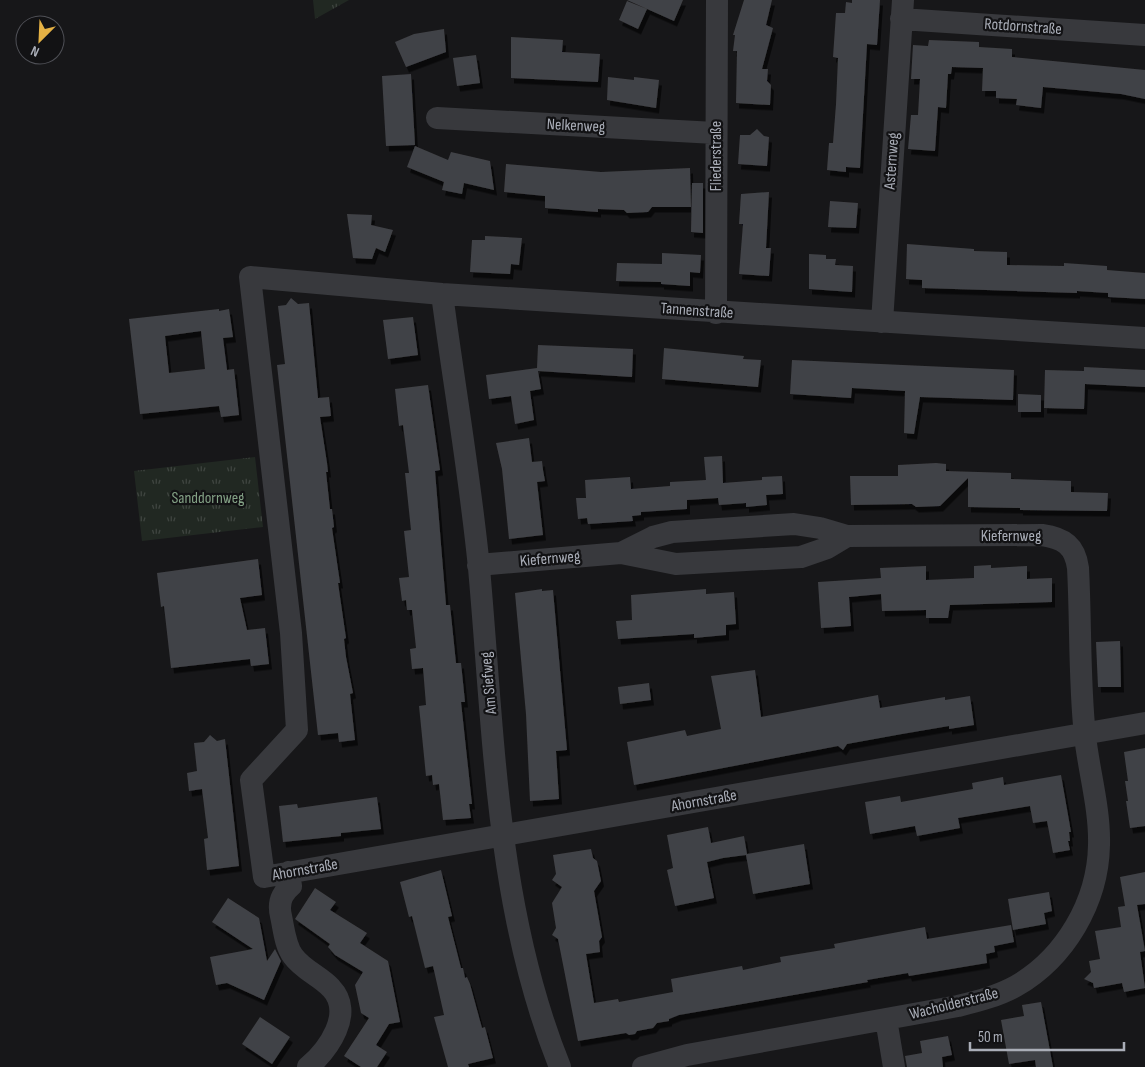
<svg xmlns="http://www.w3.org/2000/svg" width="1145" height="1067" font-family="'Sofia Sans Condensed',sans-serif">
<defs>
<pattern id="grass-tufts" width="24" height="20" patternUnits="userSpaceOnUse" patternTransform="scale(1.25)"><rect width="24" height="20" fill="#212822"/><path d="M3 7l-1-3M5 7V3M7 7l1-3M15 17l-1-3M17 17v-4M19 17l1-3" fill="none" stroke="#3f4540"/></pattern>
<filter id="shadow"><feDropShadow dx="3" dy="5.5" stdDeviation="0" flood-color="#0009"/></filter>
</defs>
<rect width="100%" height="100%" fill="#171719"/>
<path fill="url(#grass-tufts)" d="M313,0H349L315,19Z
M255,457L263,527L142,541L134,471Z"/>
<path fill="#414246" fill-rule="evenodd" filter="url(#shadow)" d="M627,0H683L674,21Z
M744,0H772L766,25L773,28L762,69H768L767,81L771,85L770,105L736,103L737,51H733L735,35H733Z
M852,0H880L877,45L867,44L860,168L846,167V172L827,170L829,143H833L836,104L838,58L833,57L836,13H845L846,2L852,3Z
M627,1L647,9L638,29L619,20Z
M444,29L446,52L406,67L395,42L414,34Z
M511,37L563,40L562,52L600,54L598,82L511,78Z
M929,40L979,42V47L1012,49V57L1145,70V99L1121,94L1043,87L1041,108L1016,105L1017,99L996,98V91H982L983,68L952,67L951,74H948L946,108L938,107L935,151L908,149L911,115H918L920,79H911L913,45L928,46Z
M476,55L480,83L457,86L453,58Z
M411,74L415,145L386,146L382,76Z
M608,77L634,80V77L659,80L656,108L607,100Z
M757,129L764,136L769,137L767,166L738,164L740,135H750Z
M415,146L448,160L451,152L490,161L494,190L464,183L462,194L442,190L444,182L407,167Z
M506,164L601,172L690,168L691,207H652L648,212L627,213L624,210L598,209V212L545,208V196L504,192Z
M692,183H703V233L691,232Z
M769,192L766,248H771L769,276L739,274L743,224H739L741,194Z
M830,201L858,203L856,228L828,227Z
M347,214L372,215L371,225L393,230L385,252L376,248L372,259L353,258Z
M485,236L522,238L519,265L511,264L510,274L470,272L472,240H485Z
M907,244L974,249V251L1007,252V265L1064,266V263L1107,266V270L1145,273V299L1108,297V293L1077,291V293L922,288V280L906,279Z
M662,253L701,255L700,273L690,272V286L661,284V282L616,281L617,263L662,264Z
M809,254L826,255V259H836L835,265L853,266L852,292L809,289Z
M291,298L298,304L309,303L318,398L329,397L331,416L320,417L327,463L328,472H326L330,509H332L334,527L332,528L340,583H338L346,638L344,639L346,657L353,693L350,694L355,740L339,742L338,733L318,735L277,365L285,364L278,306L286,305Z
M219,309V311L229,309L233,337L223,338L227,370L234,369L239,415L221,417L219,406L140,414L129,319ZM201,331L205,369L169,373L165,336Z
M413,317L418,355L388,359L383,320Z
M538,345L633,349L632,377L538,371L541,389L530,391L534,420L515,424L511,396L489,399L486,375L537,368Z
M664,348L744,356L743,359L761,360L758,387L662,379Z
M792,360L1014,370L1013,400L920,397L914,434L904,433L905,391L852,388L851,398L790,394Z
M1084,367L1145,370V387L1085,384L1084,409L1044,408L1045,370L1084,371Z
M428,385L440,470L435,471L446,605H450L456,663H461L465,702H461L472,804H469L471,818L443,820L439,784L433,785L432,775L426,776L419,706L426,705L423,668L412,669L410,649L416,648L412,610H407L406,600L402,601L399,578L409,577L404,531L411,530L405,473H409L403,425L399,426L395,389Z
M1018,394L1041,395V412H1018Z
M529,438L532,462L542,461L543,470L545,481L537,482L543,535L509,539L502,469L496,443Z
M722,456L723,483L762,480V477L782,476L783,494L766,495L767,505L746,507V503L719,505L718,498L687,500V509L641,512V515L632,516L633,521L588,524L587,518L578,519L576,498H586L585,480L630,477L631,489L670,486V482L706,480L704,457Z
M936,463L946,464V471L1011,473V479L1071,481V492L1108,493L1107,511L1020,510V508L968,507V478L940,506L916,507L912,504L851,505L850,476H898V465Z
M258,559L262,595L240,598L247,630L265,628L269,664L251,666L250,659L171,668L164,606L161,607L157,573Z
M991,565V568L1027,566V579L1052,578V602L950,605L948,618H926V610L882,611L881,594L849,597L851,626L821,628L818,582L881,578L880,568L926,566V580L974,578V566Z
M542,589V591L553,590L567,750L556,751L559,799L530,801L526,714L515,593Z
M706,589V594L734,592L736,624L726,625V635L694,638V634L618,639L616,621L632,620L631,595Z
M1120,641L1121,687H1098L1096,642Z
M755,670L761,717L878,695L880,708L945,697V700L970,696L974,725L949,729V726L902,734L847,744L843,750L838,746L634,785L627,742L685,730L687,736L721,729L711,676Z
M649,683L651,700L620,704L618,687Z
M210,735L217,741L225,739L239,866L207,870L204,839L208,838L202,789L189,791L187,773L197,771L194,743L204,742Z
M1145,748V826L1130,828L1126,801H1128L1125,781H1128L1124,752Z
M1061,775L1071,832H1069L1070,841H1068L1070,850L1053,853L1047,821L1033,823L1030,806L958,818L960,828L917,836L915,826L870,834L865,802L900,796L901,802L973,789L972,783L1003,777L1004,785Z
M377,797L381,829L341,833V836L283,842L279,806L297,804L298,808Z
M708,827L711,843L744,836L747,854L804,844L810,884L753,894L746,855L723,858L707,862L714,898L675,906L667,870L673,868L667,835Z
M591,849L593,858L597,861L601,881L594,891L602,937L599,941L600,952L586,954L594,1003L618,999L619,1002L673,992L671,979L742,966L743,970L781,962L780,957L835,948L834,944L925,927L927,939L1011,925L1014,942L994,946L995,952L986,954L987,963L909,976L908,973L867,980L868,982L679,1015L669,1019V1021L657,1023L653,1028L637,1031L635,1034L629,1035L626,1033L578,1041L558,939L552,935L556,928L552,903L562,887L552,880L556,874L553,855Z
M441,870L452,916L448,917L461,968H463L465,978L467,977L470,984L482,1028L485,1027L493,1058L468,1064L469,1067H448L434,1017L444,1015L433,966L425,968L412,916L409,917L400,882Z
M1145,872V904L1137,905L1145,951L1140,952L1145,988L1124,992L1122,983L1094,988L1093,983L1084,979L1091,972L1089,961L1100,959L1095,931L1121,927L1118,907L1125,906L1120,877Z
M315,888L336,902L330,910L367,933L360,943L388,961L400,1022L389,1024L376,1045L387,1052L377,1067H361L344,1056L369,1018L361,1013L355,985L363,972L335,955L328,947L330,944L295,919Z
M1049,892L1052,911L1044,913L1046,924L1013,930L1008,899Z
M228,898L259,918L267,961L275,949L281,961L264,1000L227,983L216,985L210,957L253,949L212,922Z
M1041,1002L1053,1067H1036L1035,1060L1009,1064L1001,1020L1024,1016L1022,1005Z
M260,1017L290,1037L272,1064L242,1044Z
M948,1036L952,1055L942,1057L943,1067H907L905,1056L922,1053L920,1041Z"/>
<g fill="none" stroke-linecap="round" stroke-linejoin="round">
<path stroke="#38393d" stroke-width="22" d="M901,19L1145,35
M437,118L715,133
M442,294C454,385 470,476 479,568C494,735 496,909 560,1067
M716,313L717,0
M882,322L903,0
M1145,338L442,294L250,277L291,633L297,730L251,780L264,877L1145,723
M621,553L653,537L672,532L794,524L820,528L847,536L1042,535C1064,538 1075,546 1078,568C1081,624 1079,680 1085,736C1089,772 1100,809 1099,845C1098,902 1065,958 1016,986C998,996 978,1001 958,1006L687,1055L643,1067
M478,565L621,553L676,564L801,557L827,548L847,536
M289,872L291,886C281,894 278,904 281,916C284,930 285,945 293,956C303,970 320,976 331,988C355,1013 328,1050 308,1067
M886,1019L894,1067"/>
</g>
<g text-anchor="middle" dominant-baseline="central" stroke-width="4.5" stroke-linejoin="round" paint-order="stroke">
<g font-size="16" fill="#aaaeb8" stroke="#121214">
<text transform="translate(1023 27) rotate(4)">Rotdornstraße</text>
<text transform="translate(576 126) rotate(3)">Nelkenweg</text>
<text transform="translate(716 156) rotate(-90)">Fliederstraße</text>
<text transform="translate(892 161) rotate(-86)">Asternweg</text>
<text transform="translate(697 311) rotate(4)">Tannenstraße</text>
<text x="1011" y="536">Kiefernweg</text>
<text transform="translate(550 559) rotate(-5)">Kiefernweg</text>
<text transform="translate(489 683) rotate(-95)">Am Siefweg</text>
<text transform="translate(704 801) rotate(-10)">Ahornstraße</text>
<text transform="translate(305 870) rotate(-10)">Ahornstraße</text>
<text transform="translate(954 1004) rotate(-14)">Wacholderstraße</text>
</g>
<g font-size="16" fill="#83a185" stroke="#121214">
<text x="208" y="498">Sanddornweg</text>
</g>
</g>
<g transform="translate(40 40) rotate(204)"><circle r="24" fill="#121214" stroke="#4f5056"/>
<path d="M0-4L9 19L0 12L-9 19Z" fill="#e4b144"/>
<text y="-8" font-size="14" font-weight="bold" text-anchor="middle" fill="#aaaeb8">N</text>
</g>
<path d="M970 1042v8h154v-8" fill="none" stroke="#aaaeb8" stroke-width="2.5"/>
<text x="978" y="1042" font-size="15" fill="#aaaeb8" stroke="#121214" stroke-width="4" paint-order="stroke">50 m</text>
</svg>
